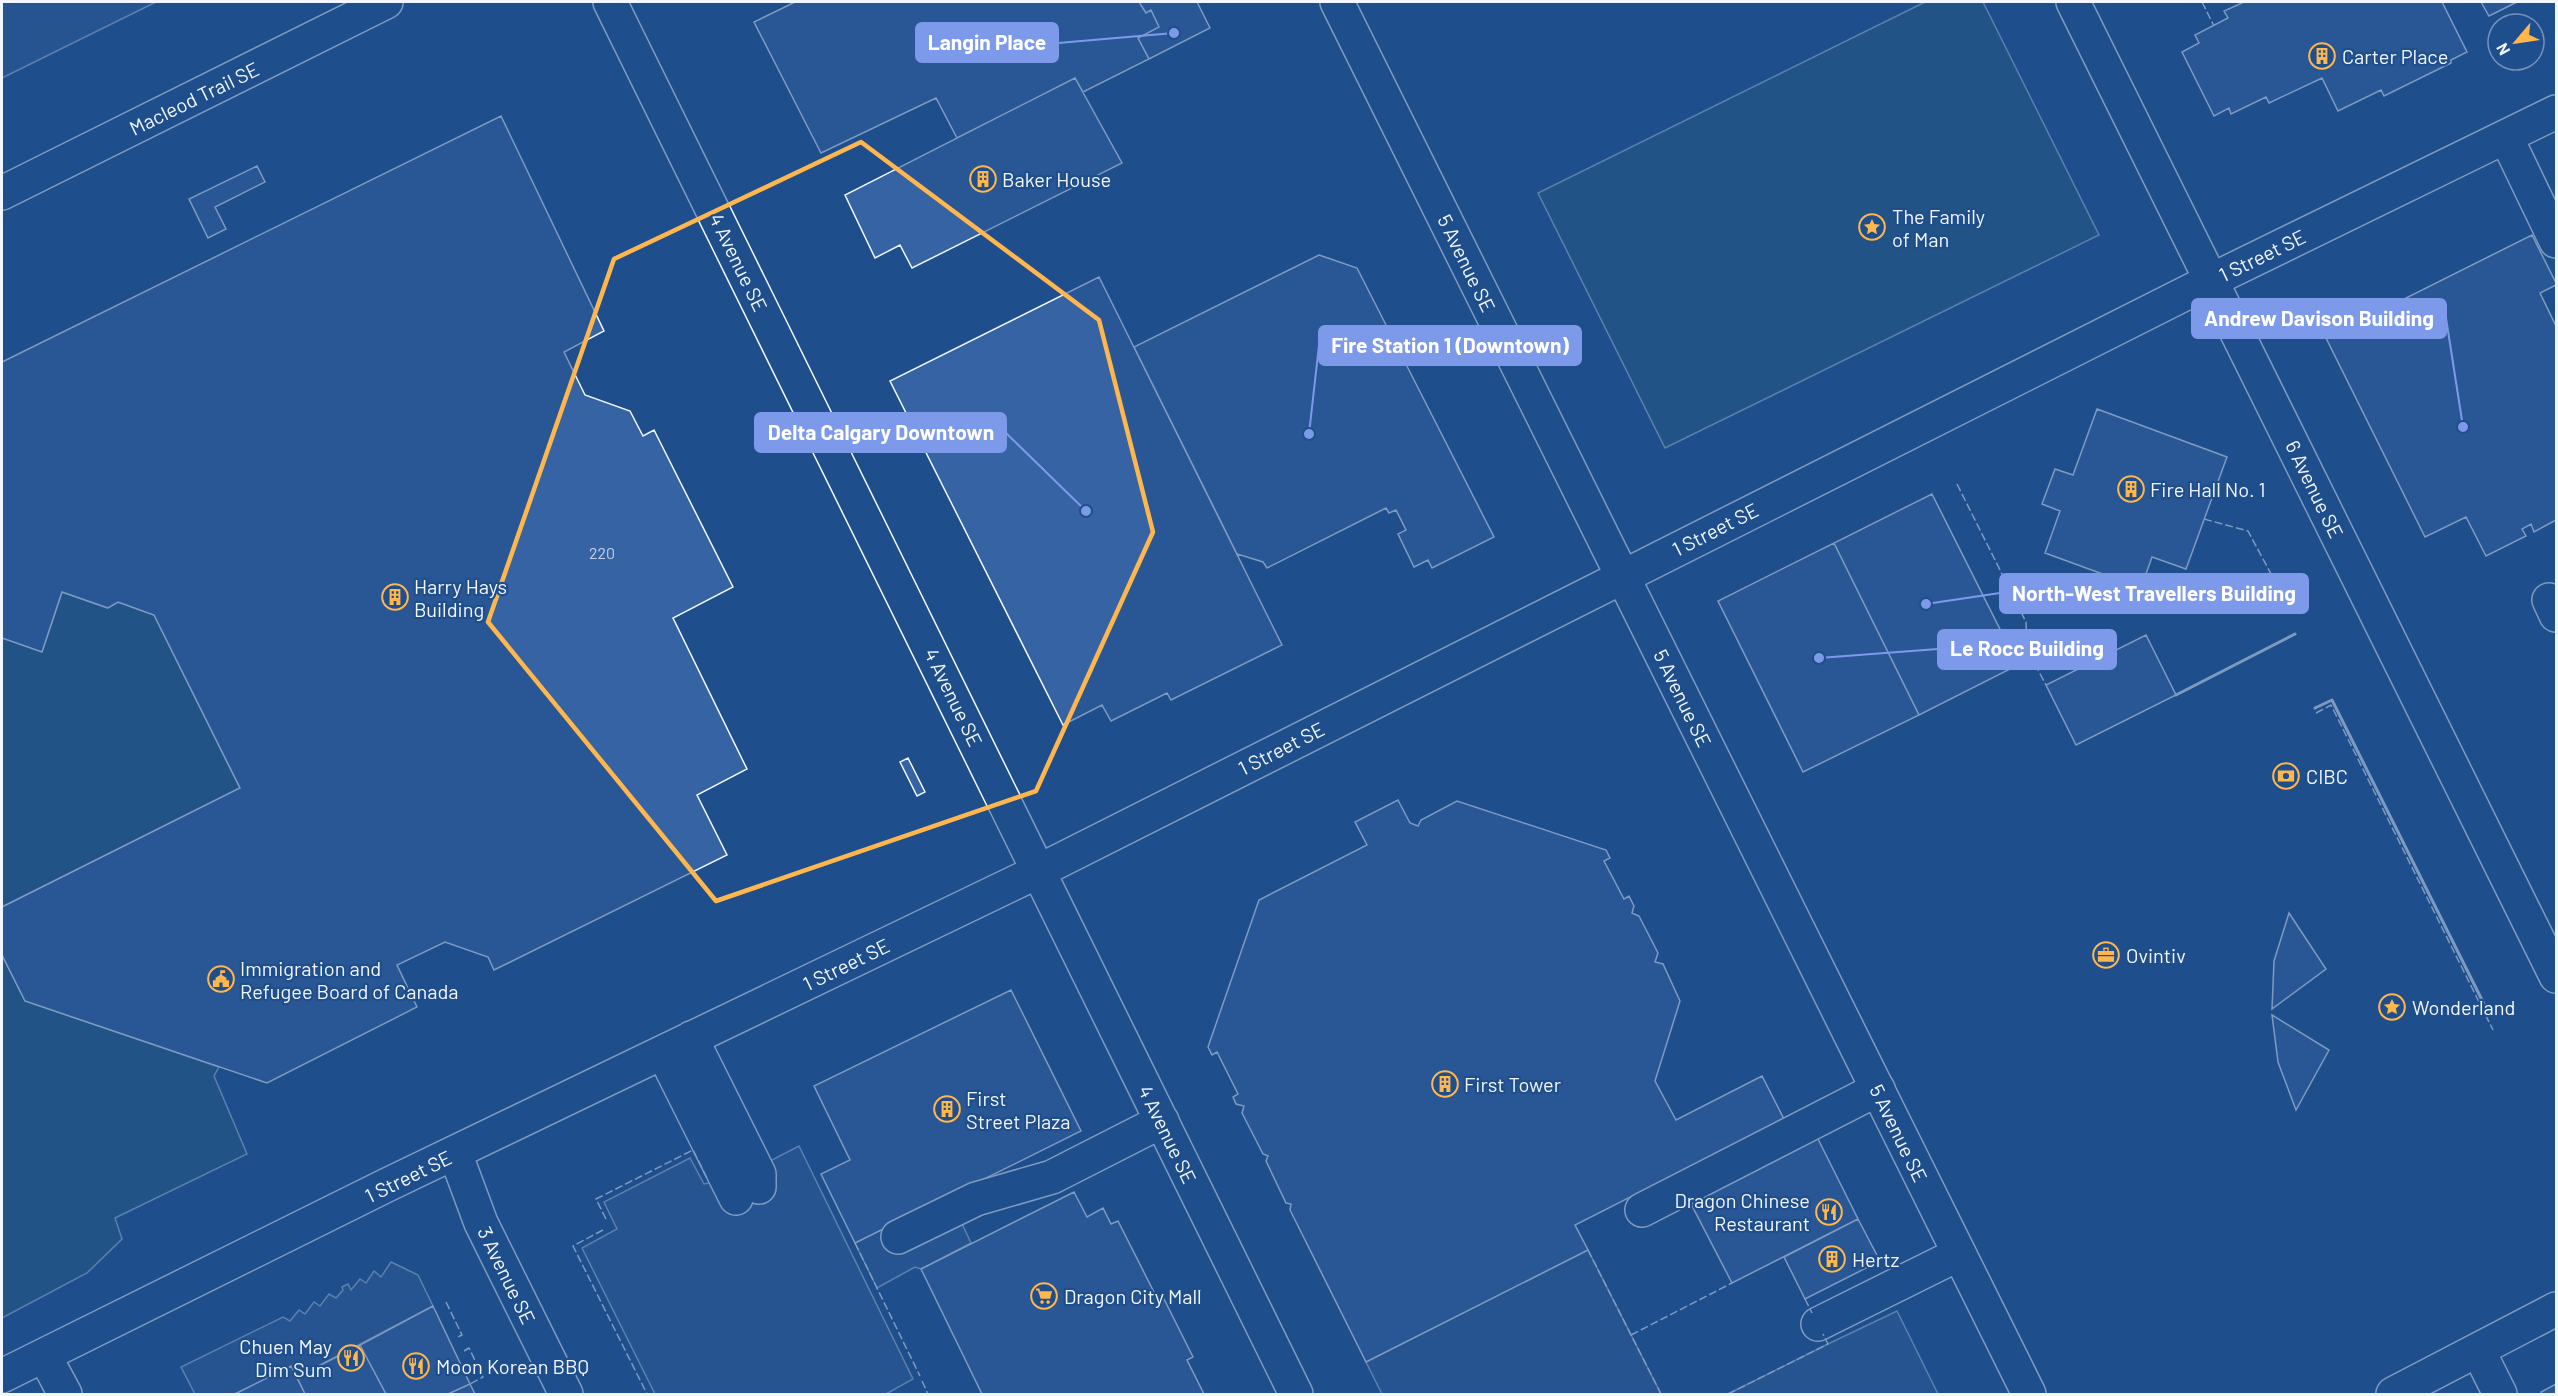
<svg xmlns="http://www.w3.org/2000/svg" width="2558" height="1396" font-family="Barlow,sans-serif">
<rect width="100%" height="100%" fill="#1f4e8c"/>
<path fill="#245a82" stroke="#a8bbd7" stroke-width="1.5" d="M1925,2H1983L2099,235L1665,448L1538,193Z
M62,592L107,608L118,602L154,615L240,788L2,907V638L42,651Z
M2,955L25,1001L219,1067L214,1076L247,1154L115,1218L122,1239L87,1273L2,1318Z"/>
<path fill="#305b95" stroke="#a8bbd7" stroke-width="1.5" d="M2,2H156L2,78Z
M799,1146L913,1379L886,1394H655L582,1248L617,1229L604,1202L690,1158L704,1184L739,1177Z
M949,1196L971,1243L921,1269L915,1267L877,1288L855,1243Z
M1588,1250L1661,1394H1382L1366,1362Z
M391,1262L418,1275L433,1306L297,1377L291,1367L235,1394H195L181,1367L283,1317L290,1321L299,1310L305,1314L314,1302L320,1306L329,1294L336,1298L343,1290L342,1287L348,1284L351,1290L360,1279L366,1283L374,1271L381,1277Z
M1897,1311L1938,1394H1728L1828,1344Z"/>
<path fill="#3563a3" stroke="#f2f6ff" stroke-width="1.5" d="M795,2H1139L1146,13L1151,10L1159,27L1138,38L1149,59L1083,92L1075,78L957,138L936,98L821,153L754,22Z
M1139,2H1197L1210,28L1149,59L1138,38L1159,27L1151,10L1146,13Z
M2244,2H2442L2467,52L2451,60V63L2384,96L2381,90L2338,111L2322,78L2269,103L2266,97L2231,114L2229,108L2214,116L2182,52L2199,43L2195,35L2228,18L2224,11Z
M2481,2H2517L2489,16Z
M1075,78L1122,163L912,268L900,245L875,258L845,195Z
M501,116L604,331L564,352L585,395L630,411L643,436L654,430L733,587L673,618L747,769L697,795L727,855L494,970L488,957L445,942L397,965L417,1007L267,1083L25,1001L2,955V907L240,788L154,615L118,602L108,608L62,592L42,652L2,638V362Z
M257,166L265,182L215,207L226,229L208,238L189,199Z
M2532,235L2556,283V285L2540,293L2556,326V520L2534,532L2531,524L2522,529L2526,536L2486,556L2466,517L2425,537L2326,338Z
M1319,255L1357,268L1494,537L1432,568L1428,560L1414,567L1398,534L1406,530L1396,510L1389,513L1386,508L1267,568L1263,562L1237,554L1134,347Z
M1099,277L1282,645L1171,700L1167,693L1111,721L1102,705L1063,725L890,381Z
M2097,409L2227,457L2186,569L2152,557L2141,588L2045,553L2060,511L2042,504L2055,469L2073,475Z
M1932,494L2018,665L1919,715L1834,543Z
M1834,543L1919,715L1803,772L1718,601Z
M2146,635L2176,695L2076,745L2046,685Z
M908,758L925,792L917,796L900,762Z
M1398,800L1410,823L1418,826L1421,820L1457,801L1606,850L1610,858L1604,861L1624,899L1629,896L1634,906L1632,913L1639,916L1658,953L1655,962L1663,964L1680,1001L1655,1081L1676,1120L1762,1076L1784,1119L1575,1225L1588,1250L1366,1362L1290,1210L1291,1204L1286,1203L1266,1161L1268,1156L1263,1154L1242,1113L1244,1106L1236,1104L1233,1097L1238,1094L1217,1052L1212,1055L1208,1047L1259,900L1367,845L1355,822Z
M2289,913L2326,969L2272,1009L2274,961Z
M1011,990L1081,1131L855,1243L821,1174L850,1160L814,1086Z
M2272,1015L2329,1050L2296,1110L2278,1062Z
M1816,1135L1858,1219L1732,1283L1689,1200Z
M1074,1192L1087,1217L1103,1208L1111,1224L1118,1221L1159,1302L1164,1299L1193,1357L1187,1360L1204,1394H982L921,1269Z
M1858,1219L1880,1261L1805,1299L1784,1257Z
M433,1306L470,1384L448,1394H386L360,1345Z
M360,1345L386,1394H305L297,1377Z
M291,1366L305,1394H235Z
M470,1384L475,1394H448Z
M2556,1384V1394H2542L2541,1392Z"/>
<g fill="none" stroke-linecap="round" stroke-linejoin="round">
<g stroke="#f2f6ff" stroke-width="36">
<path id="minor" d="M2506,137L2556,241
M2,193L386,2
M2549,600L2556,615
M691,1038L759,1174V1187
M663,1052L736,1198
M455,1153L481,1223L566,1394
M1642,1210L1878,1089
M898,1237L976,1199L1052,1177L1162,1121
M1818,1324L1959,1254
M2478,1350L2500,1394
M44,1355L65,1394
M2,1376L387,1185L1039,871
M2393,1394L2556,1309"/>
</g>
<g stroke="#f2f6ff" stroke-width="36">
<path id="major" d="M610,2L1296,1394
M1337,2L2029,1394
M2073,2L2556,976
M1039,871L2212,280L2556,112"/>
</g>
<use href="#minor" stroke="#1f4e8c" stroke-width="33"/>
<use href="#major" stroke="#1f4e8c" stroke-width="33"/>
<path stroke="#f2f6ff" stroke-width="1.5" stroke-dasharray="8 3" stroke-linecap="butt" d="M2191,2H2196
M2202,2L2214,26
M1957,484L2026,622L2027,649L2046,685
M2204,519L2248,531L2278,587
M2316,713L2331,705L2493,1030
M606,1219L596,1199L693,1150L708,1180
M603,1230L573,1246L647,1394
M855,1243L920,1376
M1588,1250L1661,1394
M1805,1299L1812,1313
M446,1302L462,1335L458,1337
M1631,1335L1732,1283
M464,1351L469,1348L483,1377L470,1384
M922,1381L928,1394
M1728,1394L1828,1344L1823,1334"/>
<path stroke="#f2f6ff" stroke-width="3" d="M2176,695L2295,634
M2315,708L2332,700L2486,1008"/>
</g>
<path d="M0 0H2558V1396H0ZM861,142L1099,320L1153,532L1036,791L716,901L488,622L614,259Z" fill="#1f4e8c" fill-opacity=".55" fill-rule="evenodd"/>
<path fill="none" stroke="#ffb74d" stroke-width="4.5" stroke-linejoin="round" d="M861,142L1099,320L1153,532L1036,791L716,901L488,622L614,259Z"/>
<defs>
<g id="building-ring" transform="scale(1.35)"><circle r="9.5" fill="#1f4e8c" stroke="#ffb74d" stroke-width="1.5"/><path d="M-4-6H4V6H1V3H-1V6H-4ZM-2.5-4.3h1.7v1.8h-1.7ZM.8-4.3h1.7v1.8H.8ZM-2.5-1h1.7V.8h-1.7ZM.8-1h1.7V.8H.8Z" fill="#ffb74d"/></g>
<g id="sight-ring" transform="scale(1.35)"><circle r="9.5" fill="#1f4e8c" stroke="#ffb74d" stroke-width="1.5"/><path d="M0-6L1.8-2.2L6-1.7L2.9 1.2L3.7 5.4L0 3.3L-3.7 5.4L-2.9 1.2L-6-1.7L-1.8-2.2Z" fill="#ffb74d"/></g>
<g id="bank-ring" transform="scale(1.35)"><circle r="9.5" fill="#1f4e8c" stroke="#ffb74d" stroke-width="1.5"/><path d="M-6-4H6V4H-6ZM0-2.3a2.3 2.3 0 1 0 0 4.6a2.3 2.3 0 1 0 0-4.6Z" fill="#ffb74d"/></g>
<g id="office-ring" transform="scale(1.35)"><circle r="9.5" fill="#1f4e8c" stroke="#ffb74d" stroke-width="1.5"/><path d="M-6-3h4V-5.5h4V-3h4V5H-6ZM-1-4.5V-3h2v-1.5ZM-6 0V1H6V0Z" fill="#ffb74d"/></g>
<g id="civic-ring" transform="scale(1.35)"><circle r="9.5" fill="#1f4e8c" stroke="#ffb74d" stroke-width="1.5"/><path d="M-.6-6.5H3V-4.5H.6V-3L4-1V1h2V6H-6V1h2V-1L-.6-3ZM-1.2 2.5V6h2.4V2.5Z" fill="#ffb74d"/></g>
<g id="restaurant-ring" transform="scale(1.35)"><circle r="9.5" fill="#1f4e8c" stroke="#ffb74d" stroke-width="1.5"/><path d="M-5-6h1v4h1v-4h1v4h1v-4h1v5L-1.5 .5V6h-2V.5L-5-1ZM5-6V6H3V1.5H1.5Q1.5-4 5-6Z" fill="#ffb74d"/></g>
<g id="supermarket-ring" transform="scale(1.35)"><circle r="9.5" fill="#1f4e8c" stroke="#ffb74d" stroke-width="1.5"/><path d="M-6-5.5h2.5l.6 2H6L4.5 2H-2.5L-4.4-4H-6ZM-1.5 3.2a1.3 1.3 0 1 0 .1 0ZM3 3.2a1.3 1.3 0 1 0 .1 0Z" fill="#ffb74d"/></g>
</defs>
<g fill-rule="evenodd">
<use href="#building-ring" x="2322" y="56"/>
<use href="#building-ring" x="983" y="179"/>
<use href="#sight-ring" x="1872" y="227"/>
<use href="#building-ring" x="2131" y="489"/>
<use href="#building-ring" x="395" y="597"/>
<use href="#bank-ring" x="2286" y="776"/>
<use href="#office-ring" x="2106" y="955"/>
<use href="#civic-ring" x="221" y="979"/>
<use href="#sight-ring" x="2392" y="1007"/>
<use href="#building-ring" x="1445" y="1084"/>
<use href="#building-ring" x="947" y="1109"/>
<use href="#restaurant-ring" x="1829" y="1212"/>
<use href="#building-ring" x="1832" y="1259"/>
<use href="#supermarket-ring" x="1044" y="1296"/>
<use href="#restaurant-ring" x="351" y="1358"/>
<use href="#restaurant-ring" x="416" y="1366"/>
</g>
<g text-anchor="middle" dominant-baseline="central" stroke-width="4.5" stroke-linejoin="round" paint-order="stroke">
<g font-size="16" fill="#c3d1e8">
<text x="602" y="552">220</text>
</g>
<g font-size="20" fill="#f2f6ff" stroke="#1f4e8c" text-anchor="start">
<text x="2342" y="56">Carter Place</text>
<text x="1002" y="179">Baker House</text>
<text x="1892" y="216">The Family<tspan x="1892" dy="23">of Man</tspan></text>
<text x="2150" y="489">Fire Hall No. 1</text>
<text x="414" y="586">Harry Hays<tspan x="414" dy="23">Building</tspan></text>
<text x="2306" y="776">CIBC</text>
<text x="2126" y="955">Ovintiv</text>
<text x="240" y="968">Immigration and<tspan x="240" dy="23">Refugee Board of Canada</tspan></text>
<text x="2412" y="1007">Wonderland</text>
<text x="1464" y="1084">First Tower</text>
<text x="966" y="1098">First<tspan x="966" dy="23">Street Plaza</tspan></text>
<text x="1810" y="1200" text-anchor="end">Dragon Chinese<tspan x="1810" dy="23">Restaurant</tspan></text>
<text x="1852" y="1259">Hertz</text>
<text x="1064" y="1296">Dragon City Mall</text>
<text x="332" y="1346" text-anchor="end">Chuen May<tspan x="332" dy="23">Dim Sum</tspan></text>
<text x="436" y="1366">Moon Korean BBQ</text>
</g>
<g font-size="20" fill="#f2f6ff" stroke="#1f4e8c">
<text transform="translate(194 98) rotate(-26)">Macleod Trail SE</text>
<text transform="translate(2262 255) rotate(-26)">1 Street SE</text>
<text transform="translate(739 262) rotate(64)">4 Avenue SE</text>
<text transform="translate(1467 263) rotate(64)">5 Avenue SE</text>
<text transform="translate(2315 489) rotate(64)">6 Avenue SE</text>
<text transform="translate(1715 529) rotate(-27)">1 Street SE</text>
<text transform="translate(954 697) rotate(64)">4 Avenue SE</text>
<text transform="translate(1683 698) rotate(64)">5 Avenue SE</text>
<text transform="translate(1281 748) rotate(-27)">1 Street SE</text>
<text transform="translate(846 964) rotate(-26)">1 Street SE</text>
<text transform="translate(1899 1133) rotate(64)">5 Avenue SE</text>
<text transform="translate(1168 1134) rotate(64)">4 Avenue SE</text>
<text transform="translate(408 1176) rotate(-26)">1 Street SE</text>
<text transform="translate(507 1275) rotate(64)">3 Avenue SE</text>
</g>
</g>
<path fill="none" stroke="#7d9aea" stroke-width="2" d="M1174 33L1058 43M2463 427L2446 318M1309 434L1319 345M1086 511L1006 433M1926 604L2000 593M1819 658L1938 649"/>
<g fill="#7d9aea" stroke="#1f4e8c" stroke-width="2">
<circle cx="1174" cy="33" r="6"/>
<circle cx="2463" cy="427" r="6"/>
<circle cx="1309" cy="434" r="6"/>
<circle cx="1086" cy="511" r="6"/>
<circle cx="1926" cy="604" r="6"/>
<circle cx="1819" cy="658" r="6"/>
</g>
<g fill="#7d9aea" stroke="#7d9aea" stroke-width="2">
<rect x="916" y="23" width="142" height="39" rx="6"/>
<rect x="2192" y="299" width="254" height="39" rx="6"/>
<rect x="1319" y="326" width="262" height="39" rx="6"/>
<rect x="755" y="413" width="251" height="39" rx="6"/>
<rect x="2000" y="574" width="308" height="39" rx="6"/>
<rect x="1938" y="630" width="178" height="39" rx="6"/>
</g>
<g font-size="21" text-anchor="middle" font-weight="bold" fill="#fff">
<text x="987" y="50">Langin Place</text>
<text x="2319" y="326">Andrew Davison Building</text>
<text x="1450" y="353">Fire Station 1 (Downtown)</text>
<text x="881" y="440">Delta Calgary Downtown</text>
<text x="2154" y="601">North-West Travellers Building</text>
<text x="2027" y="656">Le Rocc Building</text>
</g>
<rect width="2558" height="1396" fill="none" stroke="#f2f6ff" stroke-width="6"/>
<g transform="translate(2516 42) rotate(241)"><circle r="28" fill="#1f4e8c" stroke="#7391ba" stroke-width="1.5"/>
<path d="M0-4.5L10 22L0 15L-10 22Z" fill="#ffb74d"/>
<text y="-9" font-size="16" font-weight="bold" text-anchor="middle" fill="#f2f6ff">N</text>
</g>
</svg>
